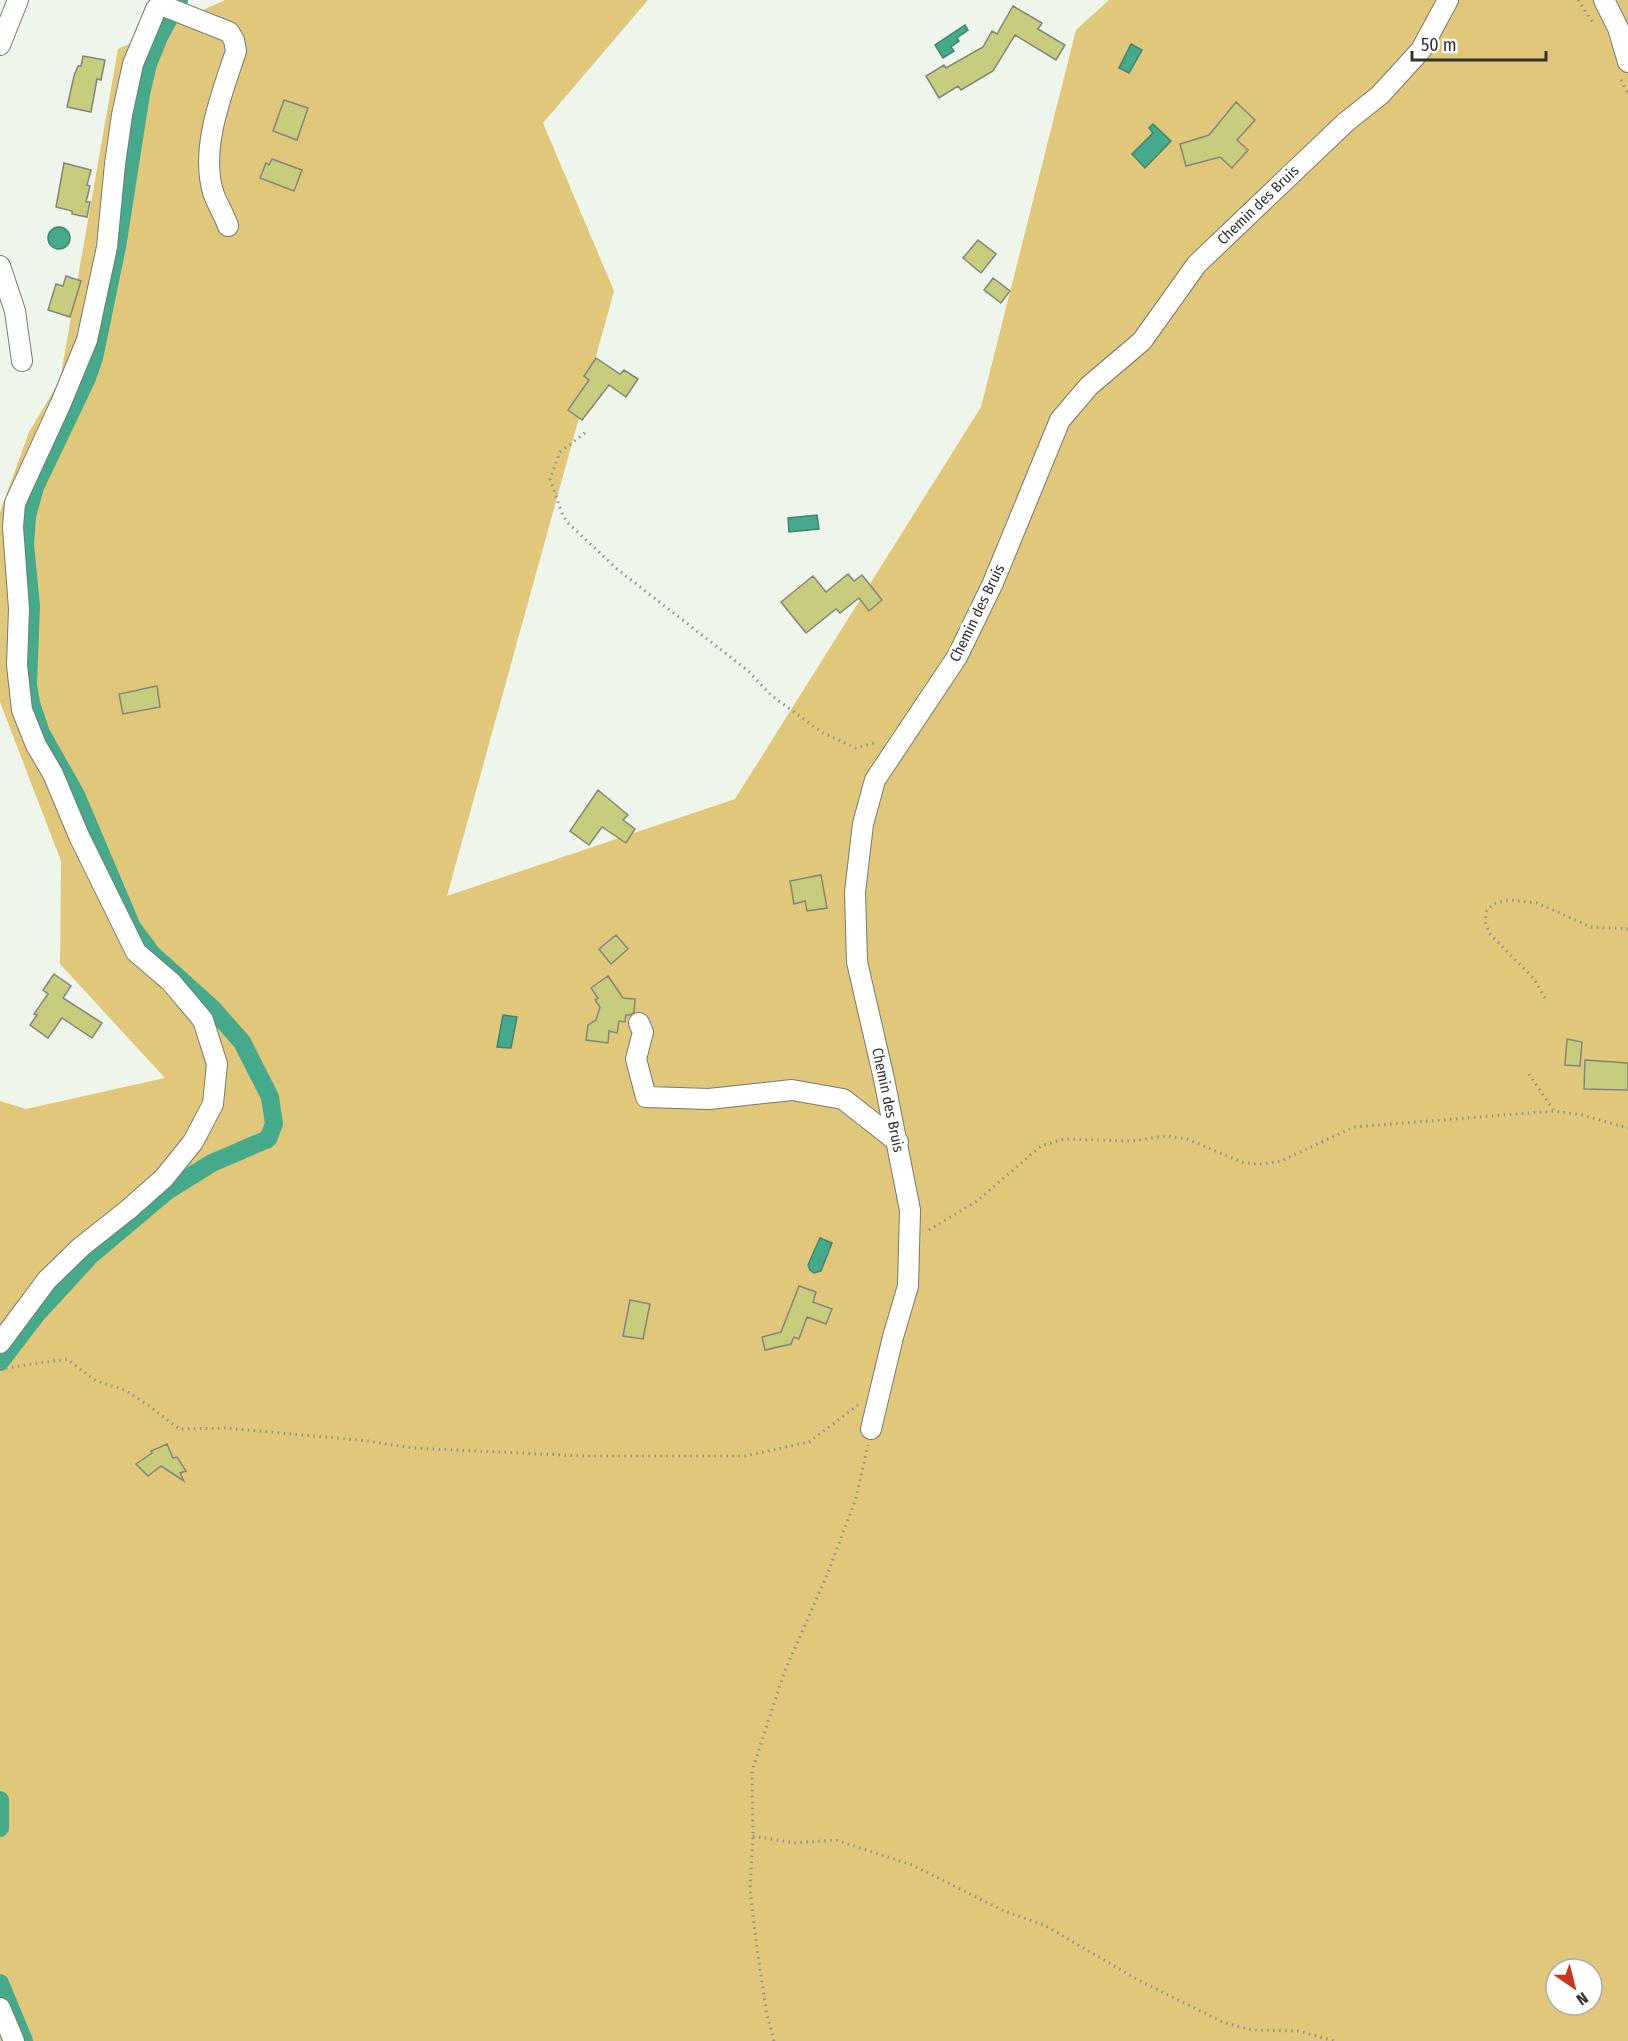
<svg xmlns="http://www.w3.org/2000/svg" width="1628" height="2041" font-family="'Fira Sans Condensed',sans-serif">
<rect width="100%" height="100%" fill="#eef5ea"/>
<path fill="#e1c779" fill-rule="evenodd" d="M225,0H648L543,123L614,291L447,896L735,799L981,407L1076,30L1109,0H1628V2041H0V1101L26,1109L165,1078L60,964L61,861L0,702V512L29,432L60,380L118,49ZM1556,1969H1592V2005H1556Z"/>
<path fill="#45a98c" stroke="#3f8570" stroke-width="1.5" d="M965,25L968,30L957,38L959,41L951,47L954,51L943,58L935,45Z
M1131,44L1142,50L1129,73L1119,68Z
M1153,124L1171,141L1145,168L1132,154L1153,133L1149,128Z
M48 238a11 11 0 1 1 22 0a11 11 0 1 1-22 0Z
M817,515L819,529L789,532L788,518Z
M503,1015L517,1017L511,1048L497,1047Z
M820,1238L832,1243L821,1271L814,1273L810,1270L808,1265Z"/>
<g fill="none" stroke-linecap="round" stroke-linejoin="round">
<path stroke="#45a98c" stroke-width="18" d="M0,1362L36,1315L91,1255L167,1191L212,1163L268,1139L274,1124L270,1097L242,1042L213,1009L152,954L132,927L76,795L41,733L31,703L28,685L31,606L25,544L27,516L35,487L87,378L94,358L117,247L141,94L148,64L159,37L179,0
M0,1800V1828
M0,1983L24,2041"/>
</g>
<path fill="#c8cd7d" stroke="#84857a" stroke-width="1.5" d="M1013,6L1042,23L1038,29L1065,45L1056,60L1015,35L993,71L961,90L958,86L939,98L926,76L944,65L946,68L983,47L992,31L997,34Z
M83,56L105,60L101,80L97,79L91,112L67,107L74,76L78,66H81Z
M284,100L308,108L297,140L273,131Z
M1236,102L1255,120L1237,140L1248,150L1232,168L1220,157L1186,166L1180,144L1209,135Z
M272,159L302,170L294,191L260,178L266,163L269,165Z
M64,163L91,170L87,185L90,186L86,202H90L87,217L72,214V211L56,207Z
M978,240L996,254L981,273L963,258Z
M66,276L81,281L70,317L48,310L56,284L63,286Z
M993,278L1010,291L1001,303L984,290Z
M596,358L620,374L624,370L638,379L626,397L609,385L582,420L568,410L589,380L584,376Z
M848,574L854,581L862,575L882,600L869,611L859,598L840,613L836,609L806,633L781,602L813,576L826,592Z
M157,686L160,707L123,714L119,694Z
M598,790L628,815L623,820L635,829L626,843L602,827L589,845L570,831Z
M821,875L827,908L807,911L805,901L794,904L790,881Z
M616,935L628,949L611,964L599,949Z
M54,974L71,986L63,998L102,1023L92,1038L62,1018L48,1038L30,1025L37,1015L34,1014L48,994L43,990Z
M608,976L623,998L635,999L634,1012L630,1015H626L625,1022L619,1021L617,1033L609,1031L608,1043L586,1040L588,1025L596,1020L600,1007L595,1000L598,998L591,988Z
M1567,1039L1582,1042L1580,1066L1565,1065Z
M1585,1060L1628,1063V1090L1584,1089Z
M799,1286L816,1292L813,1302L832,1309L826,1324L807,1317L799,1339L794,1337L791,1344L765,1350L762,1337L781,1332Z
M630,1300L650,1304L643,1339L623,1336Z
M167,1444L173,1458L177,1457L186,1471L180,1473L184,1481L161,1466L148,1476L136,1464L152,1453L151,1451Z"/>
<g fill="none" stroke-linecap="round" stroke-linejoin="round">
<g stroke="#747a70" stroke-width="22">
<path id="minor" d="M161,0L166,7L229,32L234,40L236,51C222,94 200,147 213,192C217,204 224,214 228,226
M1604,0L1618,28L1628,62
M0,45L18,0
M0,266L15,311L22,361
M639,1023L643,1032L636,1059L646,1097L709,1099L792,1090L843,1099L898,1142
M0,1343L47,1280L81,1247L129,1209L164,1178L193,1142L213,1104L217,1064L203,1020L171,982L136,952L79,836L53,774L36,745L22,710L17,665L19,609L13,527L15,503L61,403L87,340L107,247L115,164L122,115L133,64L156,9L162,3
M871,1429L893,1337L908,1286L910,1210L884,1079L857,962L855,892L863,824L875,780L957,657L993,583L1060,420L1089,386L1142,341L1197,264L1346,122L1380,95L1421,50L1448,0
M0,2008L14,2041"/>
</g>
<path stroke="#8d928a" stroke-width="3" stroke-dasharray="1.5 4.5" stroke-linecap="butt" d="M1578,0L1593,23
M1621,80L1628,94
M585,433L560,452L550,479L563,516L569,524L617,569L747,670L772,696L823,733L856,748L877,742
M1545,998L1534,979L1489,933L1485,921L1487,911L1493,904L1508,900L1537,903L1591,927L1628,929
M1529,1074L1554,1111
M929,1230L977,1201L1041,1146L1064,1139L1132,1141L1165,1136L1187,1139L1244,1163L1262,1164L1281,1161L1354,1127L1554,1111L1582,1115L1628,1128
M0,1369L67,1359L96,1381L125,1390L148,1405L179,1429L226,1428L368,1441L413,1448L584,1456H745L809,1442L858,1405
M753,1836L794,1843L836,1840L912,1865L1004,1911L1044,1925L1140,1981L1225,2023L1252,2030L1298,2031L1334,2041
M774,2041L767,2015L757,1949L750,1889L753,1836L752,1771L784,1673L827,1575L856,1498L868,1445"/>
<use href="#minor" stroke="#fff" stroke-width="20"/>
</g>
<g text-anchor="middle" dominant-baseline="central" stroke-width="6" stroke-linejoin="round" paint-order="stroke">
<g font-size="15" fill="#30322e" stroke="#fff">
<text transform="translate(1258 205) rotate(-44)">Chemin des Bruis</text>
<text transform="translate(977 613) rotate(-64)">Chemin des Bruis</text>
<text transform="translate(888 1100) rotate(78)">Chemin des Bruis</text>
</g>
</g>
<g transform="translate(1574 1987) rotate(145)"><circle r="28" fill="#ffffff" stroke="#acadab" stroke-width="1.5"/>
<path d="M0-4.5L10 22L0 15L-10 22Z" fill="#c3381f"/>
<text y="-9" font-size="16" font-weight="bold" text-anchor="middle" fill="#30322e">N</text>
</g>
<path d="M1412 51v9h134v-9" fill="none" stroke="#30322e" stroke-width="3"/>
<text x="1421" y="51" font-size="18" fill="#30322e" stroke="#ffffff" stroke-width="4.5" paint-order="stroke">50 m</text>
</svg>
